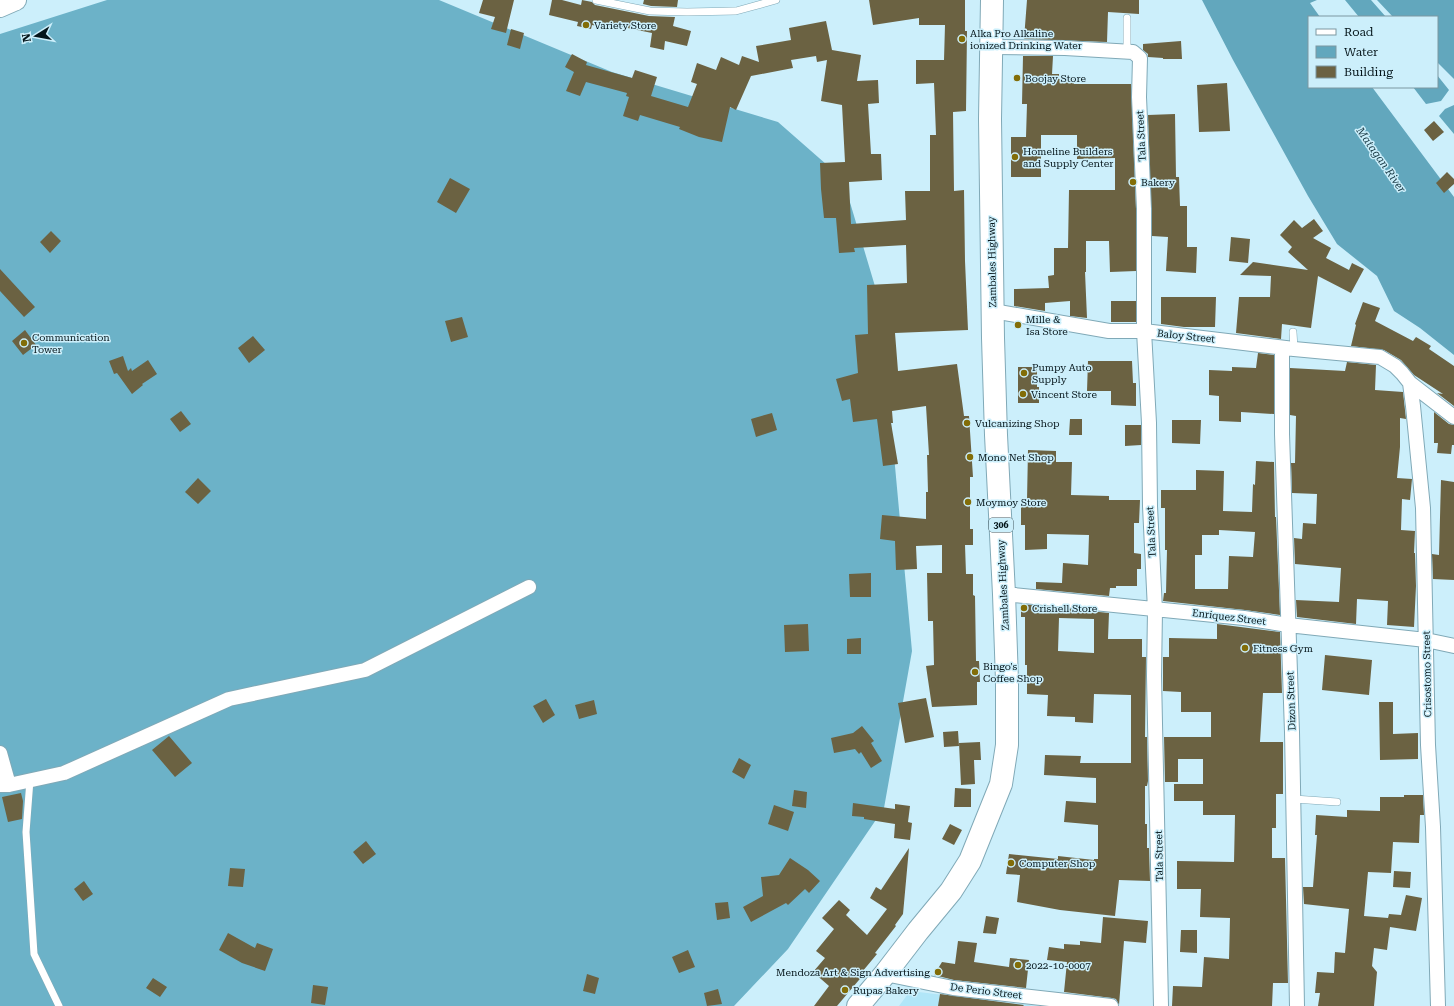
<svg xmlns="http://www.w3.org/2000/svg" width="1454" height="1006" font-family="'Roboto Serif',serif">
<rect width="100%" height="100%" fill="#cceffb"/>
<path fill="#b1e6f8" d="M910,991L1037,1006H899Z"/>
<path fill="#6cb2c8" d="M107,0H439L612,72L778,122L843,179L880,303L912,651L884,808L788,949L734,1006H0V34Z"/>
<path fill="#62a7bd" d="M1202,0H1317L1310,3L1320,17H1309V87H1372L1454,197V355L1420,328L1394,311L1377,276L1337,244L1308,196L1233,60Z
M1345,0H1371L1386,17H1359Z
M1377,0H1454V79L1437,62V17H1393Z
M1437,75L1449,90L1441,101L1426,104L1413,87H1437Z
M1454,105V134L1439,116L1445,109Z"/>
<path fill="#6b6242" fill-rule="evenodd" d="M483,0H514L506,33L491,29L495,17L479,13Z
M552,0H562L581,5L582,0L592,2L595,5L649,16L675,17L673,26L691,31L687,46L665,41L664,50L650,47L652,33L613,25V29L592,25L591,29L577,26L578,22L549,15Z
M644,0H678L677,7L651,6L643,4Z
M869,0H965V31H967L966,111L953,112L954,191L964,190L965,261L968,330L895,333L898,371L957,364L964,416H969L973,477H970V529H973V545H965L966,574H973V595L975,596L976,661H979L980,682H977V705L932,707L926,666L934,665L933,621H928L927,573H942V545L916,546L917,569L896,570L895,541L880,539L882,515L926,519V492H928L927,455H929L926,406L892,411L893,423H891L898,464L883,466L877,419L853,422L850,399L842,401L836,379L858,373L855,335L868,334L867,285L907,283L906,245L854,248L855,252L839,253L836,218H824L821,189L820,163L845,162L842,105L821,101L827,60L817,62L816,56L791,60L793,68L751,76L736,110L730,107L722,142L699,137L679,129L680,127L640,115L638,121L623,116L629,97L626,96L627,93L586,82L580,96L566,91L574,72L565,67L572,54L587,62L586,65L632,78L635,70L657,77L651,96L688,107L697,84L691,82L697,63L716,70L721,57L739,65L742,56L759,62L756,46L791,40L789,28L826,21L832,50L861,55L857,81L878,80L879,103L868,104L871,154H881L882,180L849,182L851,224L906,220L905,191H930V135H936L934,83L916,84V60H944L945,25H919V18L873,25Z
M1027,0H1139V14L1108,12L1107,42L1024,39Z
M511,29L524,33L520,49L507,45Z
M1181,41L1182,59H1163V58L1148,57V54L1143,50V44Z
M1023,56H1053L1052,74H1059V79H1074V84H1131L1136,209V271L1110,272L1109,241H1086V272H1085L1087,318L1070,316V301L1045,303V311L1014,306V289L1049,288L1048,276L1054,275V248H1068L1069,190H1115V158L1077,159V135H1041V177H1011V137H1026L1027,104H1022Z
M1227,83L1230,131L1199,132L1197,85Z
M1175,114L1176,177H1179L1180,206H1187V247H1197L1196,273L1166,271L1168,237L1152,236L1148,115Z
M1434,121L1444,132L1433,141L1424,130Z
M1447,172L1454,179V184L1444,193L1436,183Z
M450,178L470,189L456,213L437,202Z
M1314,219L1323,231L1313,238L1331,248L1326,258L1349,270L1352,263L1364,269L1351,293L1318,276L1311,328L1282,324L1281,339L1236,333L1239,297H1270L1271,276L1240,275L1253,262L1308,270L1288,252L1292,247L1280,235L1294,220L1302,228Z
M51,231L61,241L50,253L40,242Z
M1231,237L1250,239L1248,263L1229,261Z
M0,269L35,307L24,317L0,291Z
M1161,297H1216L1215,327H1184L1161,324Z
M1111,301H1136V322H1111Z
M1363,302L1380,308L1375,321L1413,341L1416,337L1431,346L1429,349L1454,366V406L1437,393L1443,394L1414,375L1401,360L1384,350L1351,346L1356,325L1355,324Z
M462,317L468,337L451,342L445,321Z
M25,330L36,345L23,355L12,341Z
M253,336L265,350L249,363L238,348Z
M1258,353L1274,355V414L1241,412V422L1219,421V396L1209,395V370L1232,371V367L1256,368Z
M123,356L128,371L131,368L132,371L148,360L157,374L142,384L143,385L132,394L117,373L114,374L109,361Z
M1088,361H1132L1133,383H1136V406L1111,405V391H1087Z
M1347,362L1376,365L1375,390L1403,392L1406,419L1400,418V447L1397,478L1412,479L1410,500L1402,499L1401,530L1415,531L1414,553H1415L1416,586L1414,627L1387,625L1388,601L1357,599L1356,624L1297,617L1296,600L1339,602L1341,568L1295,564L1294,538L1302,539L1303,523L1316,524L1317,494L1292,493L1291,463H1295L1296,416L1290,415V368L1345,371Z
M1018,367H1037V387H1039V403H1018Z
M181,411L191,424L180,432L170,419Z
M1434,412L1449,424L1454,425V445H1452L1451,454L1437,453L1438,443H1434Z
M772,413L777,430L756,437L751,419Z
M1070,419H1082V435H1069Z
M1172,420H1201L1200,444L1172,443Z
M1125,425H1141V445L1125,446Z
M1028,450L1056,451V462H1072L1071,495L1109,496V500H1140L1139,523H1134V553L1141,554V569H1137V586H1116V588H1110L1109,596L1036,589V582L1062,583L1063,563L1088,565L1089,535L1047,534V549L1025,550V525H1021V500H1027Z
M1256,461L1274,462L1275,517H1276L1280,615L1245,610L1163,601L1164,593H1166L1167,550H1165V508H1161V490H1196V470L1224,471L1223,511L1252,512L1253,484L1255,485ZM1219,530L1255,532L1253,557L1229,556L1228,589H1195V555H1202V535H1219Z
M198,478L211,491L198,504L185,492Z
M1441,480L1454,482V580L1433,579L1432,554L1439,555Z
M871,573V597H850L849,574Z
M1021,604L1109,613L1108,639H1142V657H1146L1145,737H1147L1148,781L1147,786H1145V824H1147V848H1149L1150,881L1119,880L1115,916L1060,910L1017,902L1020,875L1006,874L1009,854L1058,859V856L1094,860V859H1098V825L1064,822L1066,801L1096,803V778L1044,775L1045,755L1081,756L1080,763H1131V695L1094,694L1093,723L1075,722V717L1047,716L1048,695L1027,694V665H1025V617H1021ZM1059,618L1094,619V653L1058,651Z
M808,624L809,651L785,652L784,625Z
M1217,624L1280,632L1282,693H1263L1260,742H1283V794H1276V828H1272V858H1285L1288,983H1273L1272,1006H1172L1173,986L1202,987L1204,957L1229,959L1230,918L1200,917L1201,889H1177V861L1234,862L1235,815H1203V801H1174V784H1203V759H1178V782H1165L1164,737H1211V712H1181V692L1163,691V657H1169V638L1217,639Z
M861,638V654H847V639Z
M1325,655L1372,660L1369,695L1322,690Z
M926,698L934,737L905,743L898,703Z
M546,699L555,715L543,723L533,706Z
M594,700L597,714L579,719L575,705Z
M1379,702H1393V734L1418,733V759L1380,760Z
M862,726L874,741L871,743L882,761L871,768L861,752L859,754L855,749L834,753L831,738L853,733Z
M958,731L959,746L944,747L943,732Z
M169,736L192,763L175,777L152,750Z
M980,742L981,760H974L975,784L961,785L959,743Z
M739,758L751,765L744,779L732,772Z
M955,788L971,789V807H954Z
M794,790L807,792L806,808L792,806Z
M21,793L23,801L22,819L8,822L2,797Z
M1404,795H1423L1424,815H1420L1419,843L1393,842L1391,873L1368,872L1364,916L1388,918L1389,914L1401,915L1406,895L1422,898L1416,931L1390,927L1387,950L1374,948L1372,966L1377,972L1374,1006H1318L1320,993H1315L1317,972L1334,973L1335,952L1345,953L1349,909L1304,904L1303,887H1313L1317,835H1315L1316,815L1347,817V810L1380,811V797H1404Z
M853,803L895,809V804L910,806L908,822L912,823L910,840L894,838L895,824L864,819V817L852,816Z
M774,805L794,812L788,831L768,824Z
M950,824L962,830L954,845L942,839Z
M366,841L376,854L363,864L353,852Z
M909,848L903,914L895,925L896,926L875,953L877,954L862,972L864,974L837,1006H814L829,986L813,972L825,958L816,951L834,929L822,918L839,900L850,910L846,915L867,935L887,909L870,898L876,887L881,890Z
M790,858L808,870L820,881L809,893L805,889L788,905L786,903L751,922L743,907L763,896L761,877L779,875Z
M230,868L245,869L243,887L228,886Z
M1394,871L1411,872L1410,888L1393,887Z
M84,881L93,894L83,901L74,889Z
M728,902L730,918L717,920L715,903Z
M986,916L999,918L996,934L983,933Z
M1103,917L1148,921L1146,943L1124,941L1119,1005L1116,999L1112,998L1064,992L1067,962L1047,960L1049,947L1064,949V944L1080,945V941L1101,943Z
M1181,930H1197V953L1180,952Z
M228,933L255,948L257,943L273,949L265,971L242,963L219,950Z
M958,941L977,943L974,962L1009,967L1010,958L1029,960L1026,988L954,980L934,975L942,962L955,964Z
M688,950L695,967L679,973L672,957Z
M587,974L599,978L595,994L583,991Z
M153,978L167,987L160,997L146,988Z
M313,985L328,987L325,1005L311,1003Z
M718,989L722,1004L707,1006L704,993Z
M940,994L1024,1005L1023,1006H938Z"/>
<g fill="none" stroke-linecap="round" stroke-linejoin="round">
<g stroke="#80a9b7" stroke-width="8">
<path id="lane" d="M596,0L650,11L687,12L736,11L776,0
M1127,51V18
M1293,332L1294,349
M30,780L26,832L34,954L59,1006
M1294,799L1337,802"/>
</g>
<g stroke="#80a9b7" stroke-width="16">
<path id="street" d="M991,47L1065,48L1133,52L1140,58L1139,97L1144,209V331L1149,423L1150,506L1155,610L1154,676L1161,1006
M993,311L1109,331H1144L1294,349L1380,357L1395,366L1402,373L1410,383L1413,406L1423,508L1428,745L1433,827L1438,1006
M1282,348V434L1292,732L1297,1006
M1410,383L1454,417
M1004,594L1244,618L1288,625L1426,640L1454,646
M0,753L9,785
M0,785H9L64,773L229,699L365,670L529,587
M885,974L953,988L1111,1006"/>
</g>
<g stroke="#80a9b7" stroke-width="22">
<path id="secondary" d="M0,7L16,0"/>
</g>
<g stroke="#80a9b7" stroke-width="24">
<path id="primary" d="M858,1006L885,974L918,931L951,891L970,861L1001,784L1007,745V681L1004,594L996,435L993,338L990,119L992,0"/>
</g>
<use href="#lane" stroke="#fff" stroke-width="7"/>
<use href="#street" stroke="#fff" stroke-width="14"/>
<use href="#secondary" stroke="#fff" stroke-width="20"/>
<use href="#primary" stroke="#fff" stroke-width="22"/>
</g>
<g fill="#826d08" stroke="#cceffb" stroke-width="1.5">
<circle cx="586" cy="25" r="4"/>
<circle cx="962" cy="39" r="4"/>
<circle cx="1017" cy="78" r="4"/>
<circle cx="1015" cy="157" r="4"/>
<circle cx="1133" cy="182" r="4"/>
<circle cx="1018" cy="325" r="4"/>
<circle cx="24" cy="343" r="4"/>
<circle cx="1024" cy="373" r="4"/>
<circle cx="1023" cy="394" r="4"/>
<circle cx="967" cy="423" r="4"/>
<circle cx="970" cy="457" r="4"/>
<circle cx="968" cy="502" r="4"/>
<circle cx="1024" cy="608" r="4"/>
<circle cx="1245" cy="648" r="4"/>
<circle cx="975" cy="672" r="4"/>
<circle cx="1011" cy="863" r="4"/>
<circle cx="1018" cy="965" r="4"/>
<circle cx="938" cy="972" r="4"/>
<circle cx="845" cy="990" r="4"/>
</g>
<g text-anchor="middle" dominant-baseline="central" stroke-width="3" stroke-linejoin="round" paint-order="stroke">
<rect fill="#cceffb" stroke="#41565e" stroke-width="1" x="989" y="518" width="24" height="14" rx="3"/>
<g font-size="9" font-weight="bold" fill="#05151a">
<text x="1001" y="525">306</text>
</g>
<g font-size="10" fill="#05151a" stroke="#cceffb" text-anchor="start">
<text x="594" y="25">Variety Store</text>
<text x="970" y="33">Alka Pro Alkaline<tspan x="970" dy="12">ionized Drinking Water</tspan></text>
<text x="1025" y="78">Boojay Store</text>
<text x="1023" y="151">Homeline Builders<tspan x="1023" dy="12">and Supply Center</tspan></text>
<text x="1141" y="182">Bakery</text>
<text x="1026" y="319">Mille &amp;<tspan x="1026" dy="12">Isa Store</tspan></text>
<text x="32" y="337">Communication<tspan x="32" dy="12">Tower</tspan></text>
<text x="1032" y="367">Pumpy Auto<tspan x="1032" dy="12">Supply</tspan></text>
<text x="1031" y="394">Vincent Store</text>
<text x="975" y="423">Vulcanizing Shop</text>
<text x="978" y="457">Mono Net Shop</text>
<text x="976" y="502">Moymoy Store</text>
<text x="1032" y="608">Crishell Store</text>
<text x="1253" y="648">Fitness Gym</text>
<text x="983" y="666">Bingo's<tspan x="983" dy="12">Coffee Shop</tspan></text>
<text x="1019" y="863">Computer Shop</text>
<text x="1026" y="965">2022-10-0007</text>
<text x="930" y="972" text-anchor="end">Mendoza Art &amp; Sign Advertising</text>
<text x="853" y="990">Rupas Bakery</text>
</g>
<g font-size="10" fill="#05151a" stroke="#cceffb">
<text transform="translate(1141 136) rotate(-93)">Tala Street</text>
<text transform="translate(992 262) rotate(-91)">Zambales Highway</text>
<text transform="translate(1186 336) rotate(6)">Baloy Street</text>
<text transform="translate(1151 532) rotate(-93)">Tala Street</text>
<text transform="translate(1003 585) rotate(-93)">Zambales Highway</text>
<text transform="translate(1229 617) rotate(7)">Enriquez Street</text>
<text transform="translate(1427 674) rotate(-91)">Crisostomo Street</text>
<text transform="translate(1291 701) rotate(-92)">Dizon Street</text>
<text transform="translate(1159 856) rotate(-91)">Tala Street</text>
<text transform="translate(986 991) rotate(7)">De Perio Street</text>
</g>
<g font-size="11" font-style="italic" fill="#193a45" stroke="#cceffb">
<text transform="translate(1381 160) rotate(55)">Matagan River</text>
</g>
</g>
<rect x="1308" y="16" width="130" height="72" fill="#cceffb" stroke="#7c98a1"/>
<rect x="1316" y="29" width="20" height="6" fill="#ffffff" stroke="#7c98a1"/>
<text x="1344" y="36" font-size="12" fill="#05151a">Road</text>
<rect x="1316" y="46" width="20" height="12" fill="#62a7bd" stroke="#7c98a1"/>
<text x="1344" y="56" font-size="12" fill="#05151a">Water</text>
<rect x="1316" y="66" width="20" height="12" fill="#6b6242" stroke="#7c98a1"/>
<text x="1344" y="76" font-size="12" fill="#05151a">Building</text>
<g transform="translate(36 36) rotate(259)" stroke="#cceffb" stroke-width="3" paint-order="stroke">
<path d="M0-3L7 15L0 10L-7 15Z" fill="#05151a"/>
<text y="-6" font-size="11" font-weight="bold" text-anchor="middle" fill="#05151a">N</text>
</g>
</svg>
